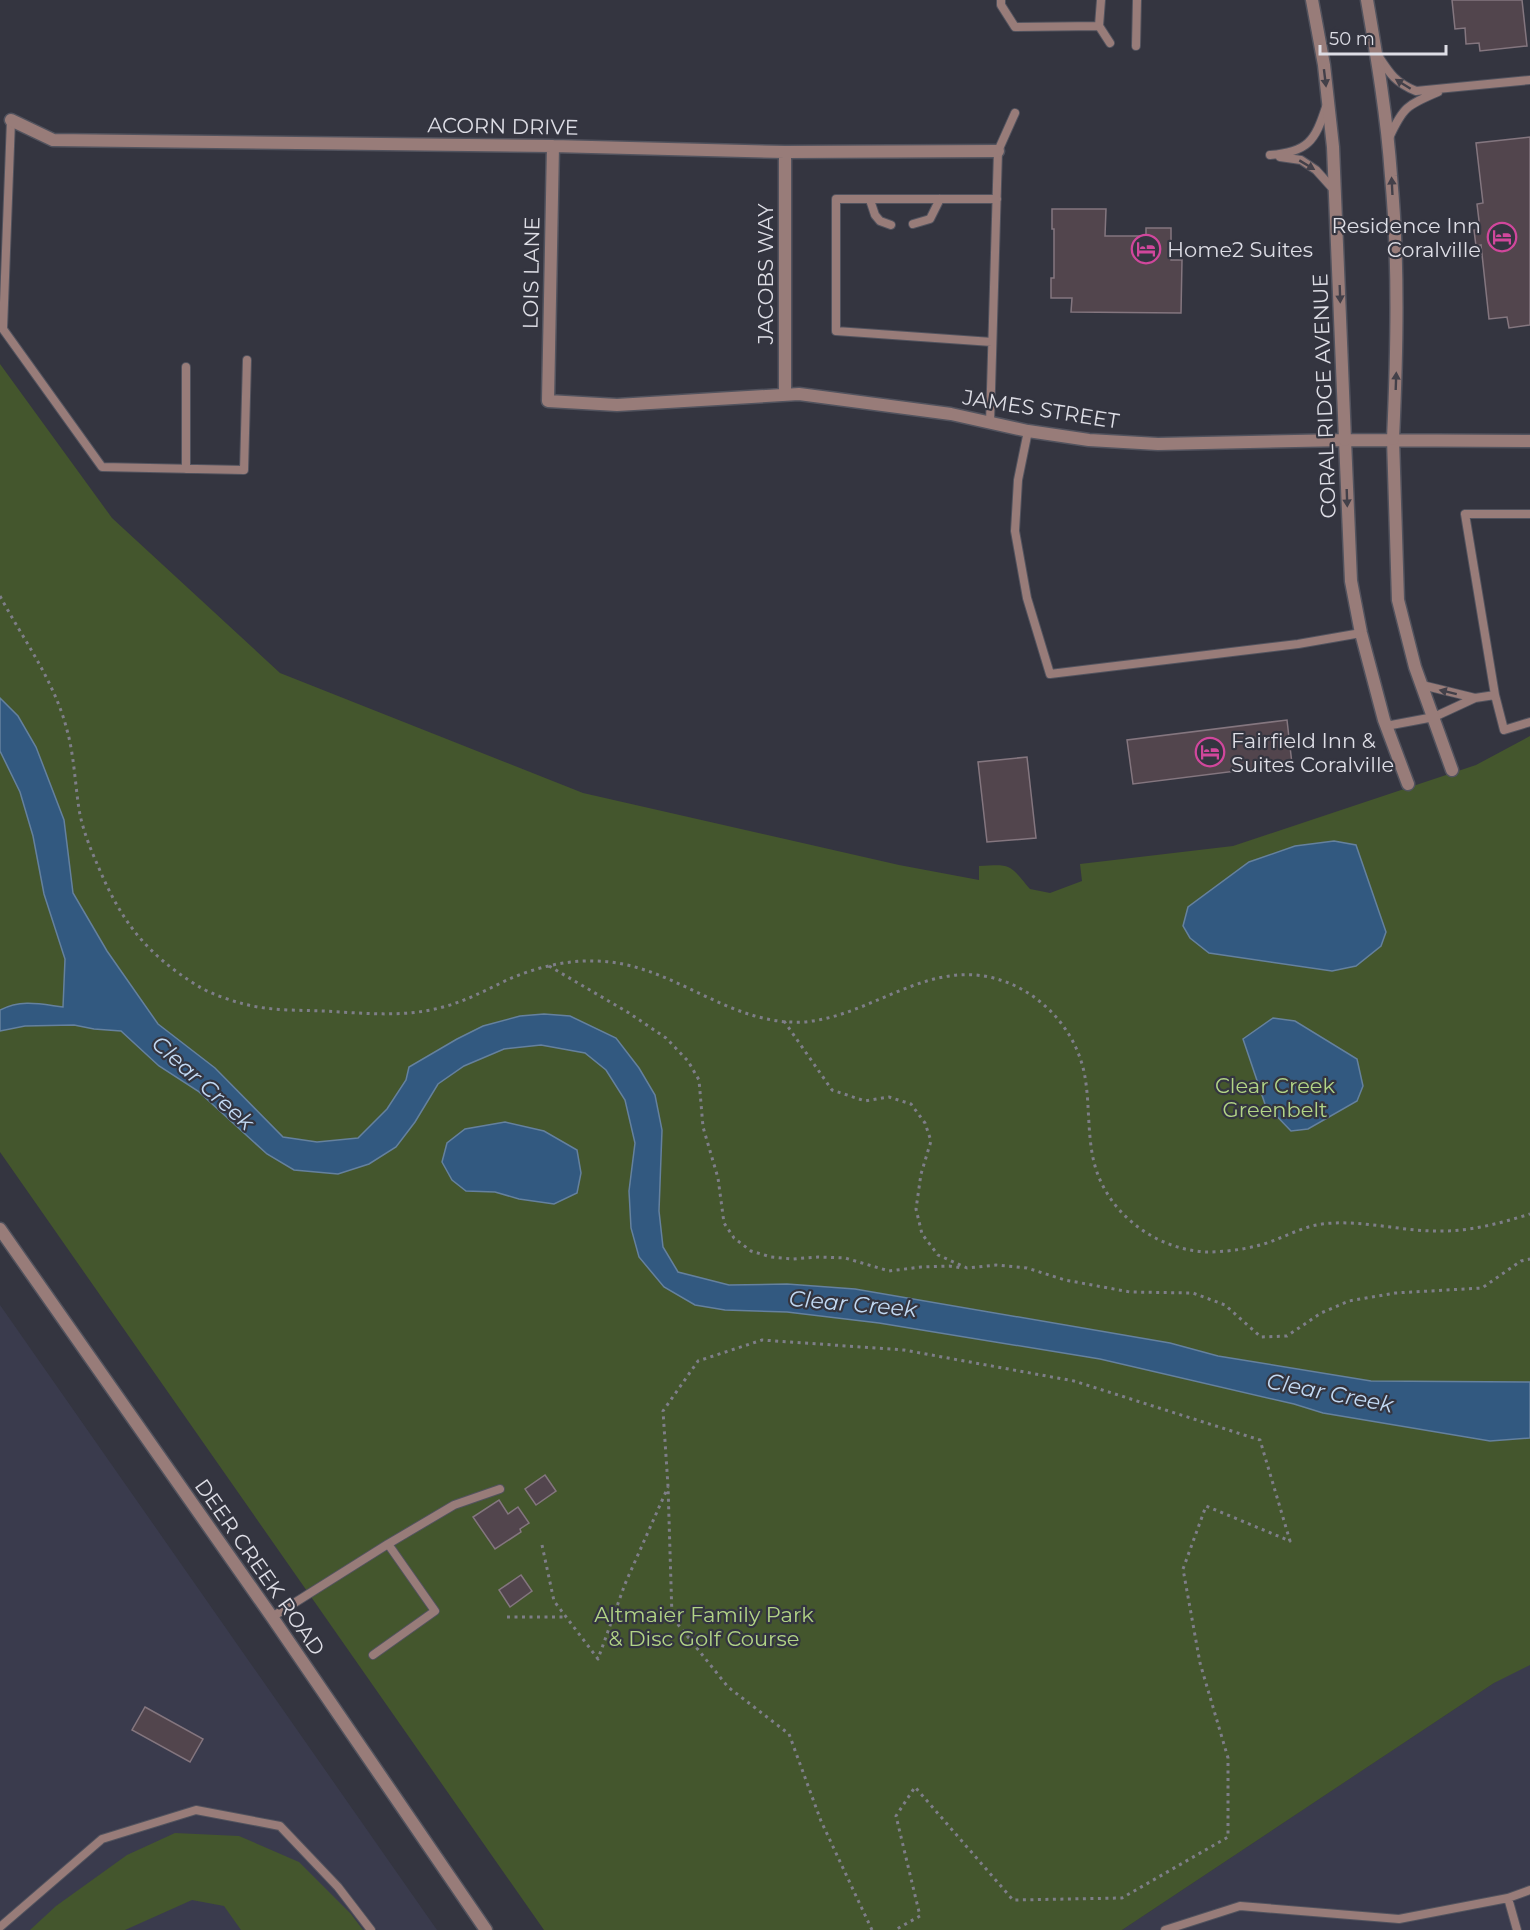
<svg xmlns="http://www.w3.org/2000/svg" width="1530" height="1930" font-family="Montserrat,sans-serif">
<rect width="100%" height="100%" fill="#343540"/>
<path fill="#3a3b4d" d="M0,1305L437,1930H0Z
M1530,1658V1930H1122L1509,1673Z"/>
<path fill="#44562d" d="M0,364L112,518L280,673L583,793L899,865L979,880V866C1012,864 1009,864 1030,889L1050,893L1082,881L1080,864L1233,846L1476,765L1530,736V1387L1478,1382L1371,1381L1218,1356L1170,1343L855,1289L787,1284L729,1285L678,1272L663,1247L640,1257L695,1305L725,1310L787,1312L879,1323L1100,1359L1294,1404L1323,1413L1490,1441L1530,1438V1665L1494,1683L1122,1930H544L0,1152Z
M175,1833L239,1836L299,1862L351,1914L363,1930H241L224,1906L192,1900L125,1930H30L56,1906L127,1855Z"/>
<path fill="#325980" stroke="#65819e" stroke-width="1.5" d="M0,698L18,716L36,747L64,820L73,893L107,951L158,1024L215,1068L283,1137L317,1142L358,1138L387,1109L406,1080L409,1067L457,1039L483,1026L520,1016L544,1014L570,1016L616,1038L639,1068L655,1095L662,1130L659,1211L663,1247L678,1272L729,1285L787,1284L855,1289L1170,1343L1218,1356L1371,1381L1530,1382V1438L1490,1441L1323,1413L1294,1404L1100,1359L879,1323L787,1312L725,1310L695,1305L664,1287L639,1257L631,1228L629,1191L635,1143L625,1100L606,1070L585,1053L541,1045L504,1049L464,1066L438,1084L415,1122L396,1147L369,1164L338,1174L294,1170L267,1154L198,1091L159,1066L121,1031L94,1029L74,1025L25,1026L0,1031V1010C22,999 40,1004 63,1007L65,959L44,894L33,836L20,792L0,751Z
M1334,841L1356,845L1386,932L1381,946L1356,966L1332,971L1209,953L1190,938L1183,926L1188,907L1249,862L1295,846Z
M1273,1018L1295,1021L1357,1059L1363,1086L1357,1101L1308,1129L1291,1131L1265,1104L1243,1039Z
M505,1122L544,1131L577,1150L581,1173L577,1193L554,1204L519,1199L495,1192L466,1191L452,1180L442,1162L447,1143L465,1129Z"/>
<path fill="#52454d" stroke="#84767f" stroke-width="1.5" d="M1452,0H1522L1527,46L1480,51L1479,43L1466,44L1465,28L1455,29Z
M1530,137V325L1509,328L1507,317L1489,319L1481,245L1476,246L1474,230L1480,229L1477,204L1483,203L1476,143Z
M1052,209H1106L1105,236H1146V228H1171V260H1182L1181,313L1071,312L1072,298H1051V278H1054V229H1052Z
M1287,720L1292,764L1133,784L1127,740Z
M1027,757L1036,838L987,842L978,762Z
M545,1475L556,1491L536,1505L525,1489Z
M499,1500L508,1514L518,1507L529,1523L520,1529L521,1532L495,1549L473,1517Z
M521,1575L532,1591L510,1607L499,1590Z
M145,1707L203,1739L190,1762L132,1730Z"/>
<g fill="none" stroke-linecap="round" stroke-linejoin="round">
<g stroke="#52535e" stroke-width="10">
<path id="service" d="M1001,0V5L1015,27L1099,26
M1101,0L1099,26L1110,43
M1136,46L1137,0
M1379,57C1390,74 1396,83 1416,91L1530,80
M11,120L3,329L102,467L244,470L247,360
M1389,138C1403,107 1407,105 1438,92
M1270,155C1308,152 1315,141 1326,107
M1280,157L1301,160L1316,170L1334,190
M870,200L875,215L880,221L891,225
M913,224L930,219L940,199
M992,342L836,331V199H997
M990,423L998,151L1015,113
M1028,431L1018,480L1015,531L1027,598L1050,674L1298,644L1361,633
M186,469V367
M1422,685L1475,698
M1495,695L1504,730L1530,722
M1386,726L1434,717L1475,698L1495,695L1465,514H1530
M272,1617L388,1544L454,1505L500,1489
M373,1655L435,1611L388,1544
M1508,1898L1517,1930
M0,1927L102,1839L196,1810L280,1826L338,1887L371,1930
M1165,1930L1240,1906L1399,1919L1508,1898L1530,1890"/>
</g>
<g stroke="#52535e" stroke-width="15">
<path id="minor" d="M11,120L53,140L553,146L785,152L998,151
M553,146L548,401L617,405L799,394L951,414L1028,431L1089,440L1158,444L1345,440L1530,441
M785,395V152
M1393,439L1398,600L1415,667L1452,770
M1345,440L1351,581L1361,633L1384,720L1408,784
M0,1229L272,1617L486,1930"/>
</g>
<g stroke="#52535e" stroke-width="15">
<path id="tertiary" d="M1312,0L1324,65L1333,147L1345,440
M1367,0C1377,58 1387,117 1391,176C1399,263 1397,352 1393,439"/>
</g>
<path stroke="#7e7e88" stroke-width="3" stroke-dasharray="3 4.5" stroke-linecap="butt" d="M0,596C24,641 54,680 67,730C74,755 75,783 79,809C82,828 90,848 98,866C121,921 146,954 198,986C211,994 229,1000 244,1004C270,1011 298,1010 324,1011C363,1013 404,1018 443,1007C466,1001 486,990 507,980C534,968 565,960 595,961C672,962 727,1026 803,1022C863,1018 915,970 976,975C1030,980 1076,1024 1085,1077C1090,1106 1087,1138 1095,1166C1109,1215 1157,1250 1207,1252C1222,1252 1241,1250 1256,1246C1279,1241 1299,1227 1322,1224C1362,1219 1402,1232 1442,1231C1472,1231 1501,1223 1530,1214
M549,966L629,1013L666,1038L688,1061L699,1080L703,1127L718,1178L724,1223L734,1238L751,1251L771,1257L793,1259L818,1257L845,1258L889,1271L921,1267L949,1266L962,1268
M784,1021L832,1090L865,1101L889,1097L911,1104L925,1123L931,1141L921,1174L916,1209L922,1234L938,1255L967,1268L996,1265L1027,1268L1065,1280L1130,1292L1193,1293L1225,1305L1261,1337L1287,1336L1321,1313L1349,1301L1395,1293L1482,1288L1521,1261L1530,1259
M542,1545L554,1601L598,1659L625,1584L668,1487
M507,1617H565
M872,1930L821,1821L789,1734L728,1687L672,1617L668,1486L663,1411L698,1361L762,1340L904,1350L1074,1381L1260,1440L1290,1541L1206,1506L1183,1569L1200,1663L1228,1758V1837L1122,1898L1013,1900L915,1787L896,1816L920,1916L895,1930"/>
<use href="#service" stroke="#987c79" stroke-width="8"/>
<use href="#minor" stroke="#987c79" stroke-width="12"/>
<use href="#tertiary" stroke="#987c79" stroke-width="12"/>
</g>
<defs><path id="oneway-solid" d="M-6-.8H1V-3.2L6.5 0L1 3.2V.8H-6Z" transform="scale(1.5)"/></defs>
<g fill="#434049">
<use href="#oneway-solid" transform="translate(1325 78) rotate(83)"/>
<use href="#oneway-solid" transform="translate(1403 84) rotate(-148)"/>
<use href="#oneway-solid" transform="translate(1307 165) rotate(31)"/>
<use href="#oneway-solid" transform="translate(1392 186) rotate(-93)"/>
<use href="#oneway-solid" transform="translate(1340 294) rotate(88)"/>
<use href="#oneway-solid" transform="translate(1396 381) rotate(-88)"/>
<use href="#oneway-solid" transform="translate(1347 498) rotate(88)"/>
<use href="#oneway-solid" transform="translate(1448 692) rotate(-166)"/>
</g>
<defs>
<g id="hotel-ring" transform="scale(1.5)"><circle r="9.5" fill="#343540" stroke="#d1479c" stroke-width="1.5"/><path d="M-6-4.5h1.5V1H6V5H4.5V3h-9V5H-6ZM-4 0a1.8 1.8 0 1 1 3.6 0ZM.5 0V-2.5h3Q6-2.5 6 0Z" fill="#d1479c"/></g>
</defs>
<g fill-rule="evenodd">
<use href="#hotel-ring" x="1502" y="237"/>
<use href="#hotel-ring" x="1146" y="249"/>
<use href="#hotel-ring" x="1210" y="752"/>
</g>
<g text-anchor="middle" dominant-baseline="central" stroke-width="4.5" stroke-linejoin="round" paint-order="stroke">
<g font-size="21" fill="#dddde5" stroke="#343540">
<text transform="translate(503 126) rotate(1)">ACORN DRIVE</text>
<text transform="translate(531 273) rotate(-89)">LOIS LANE</text>
<text transform="translate(765 274) rotate(-90)">JACOBS WAY</text>
<text transform="translate(1324 396) rotate(-92)">CORAL RIDGE AVENUE</text>
<text transform="translate(1041 409) rotate(9)">JAMES STREET</text>
<text transform="translate(260 1567) rotate(55)">DEER CREEK ROAD</text>
</g>
<g font-size="21" fill="#dddde5" stroke="#343540" text-anchor="start">
<text x="1481" y="225" text-anchor="end">Residence Inn<tspan x="1481" dy="24">Coralville</tspan></text>
<text x="1167" y="249">Home2 Suites</text>
<text x="1231" y="740">Fairfield Inn &amp;<tspan x="1231" dy="24">Suites Coralville</tspan></text>
</g>
<g font-size="21" fill="#b2d486" stroke="#343540">
<text x="1275" y="1085">Clear Creek<tspan x="1275" dy="24">Greenbelt</tspan></text>
<text x="704" y="1614">Altmaier Family Park<tspan x="704" dy="24">&amp; Disc Golf Course</tspan></text>
</g>
<g font-size="22" font-style="italic" fill="#c2d9f3" stroke="#343540">
<text transform="translate(203 1083) rotate(42)">Clear Creek</text>
<text transform="translate(853 1304) rotate(5)">Clear Creek</text>
<text transform="translate(1330 1393) rotate(11)">Clear Creek</text>
</g>
</g>
<path d="M1320 45v9h126v-9" fill="none" stroke="#dddde5" stroke-width="3"/>
<text x="1329" y="45" font-size="18" fill="#dddde5" stroke="#343540" stroke-width="4.5" paint-order="stroke">50 m</text>
</svg>
